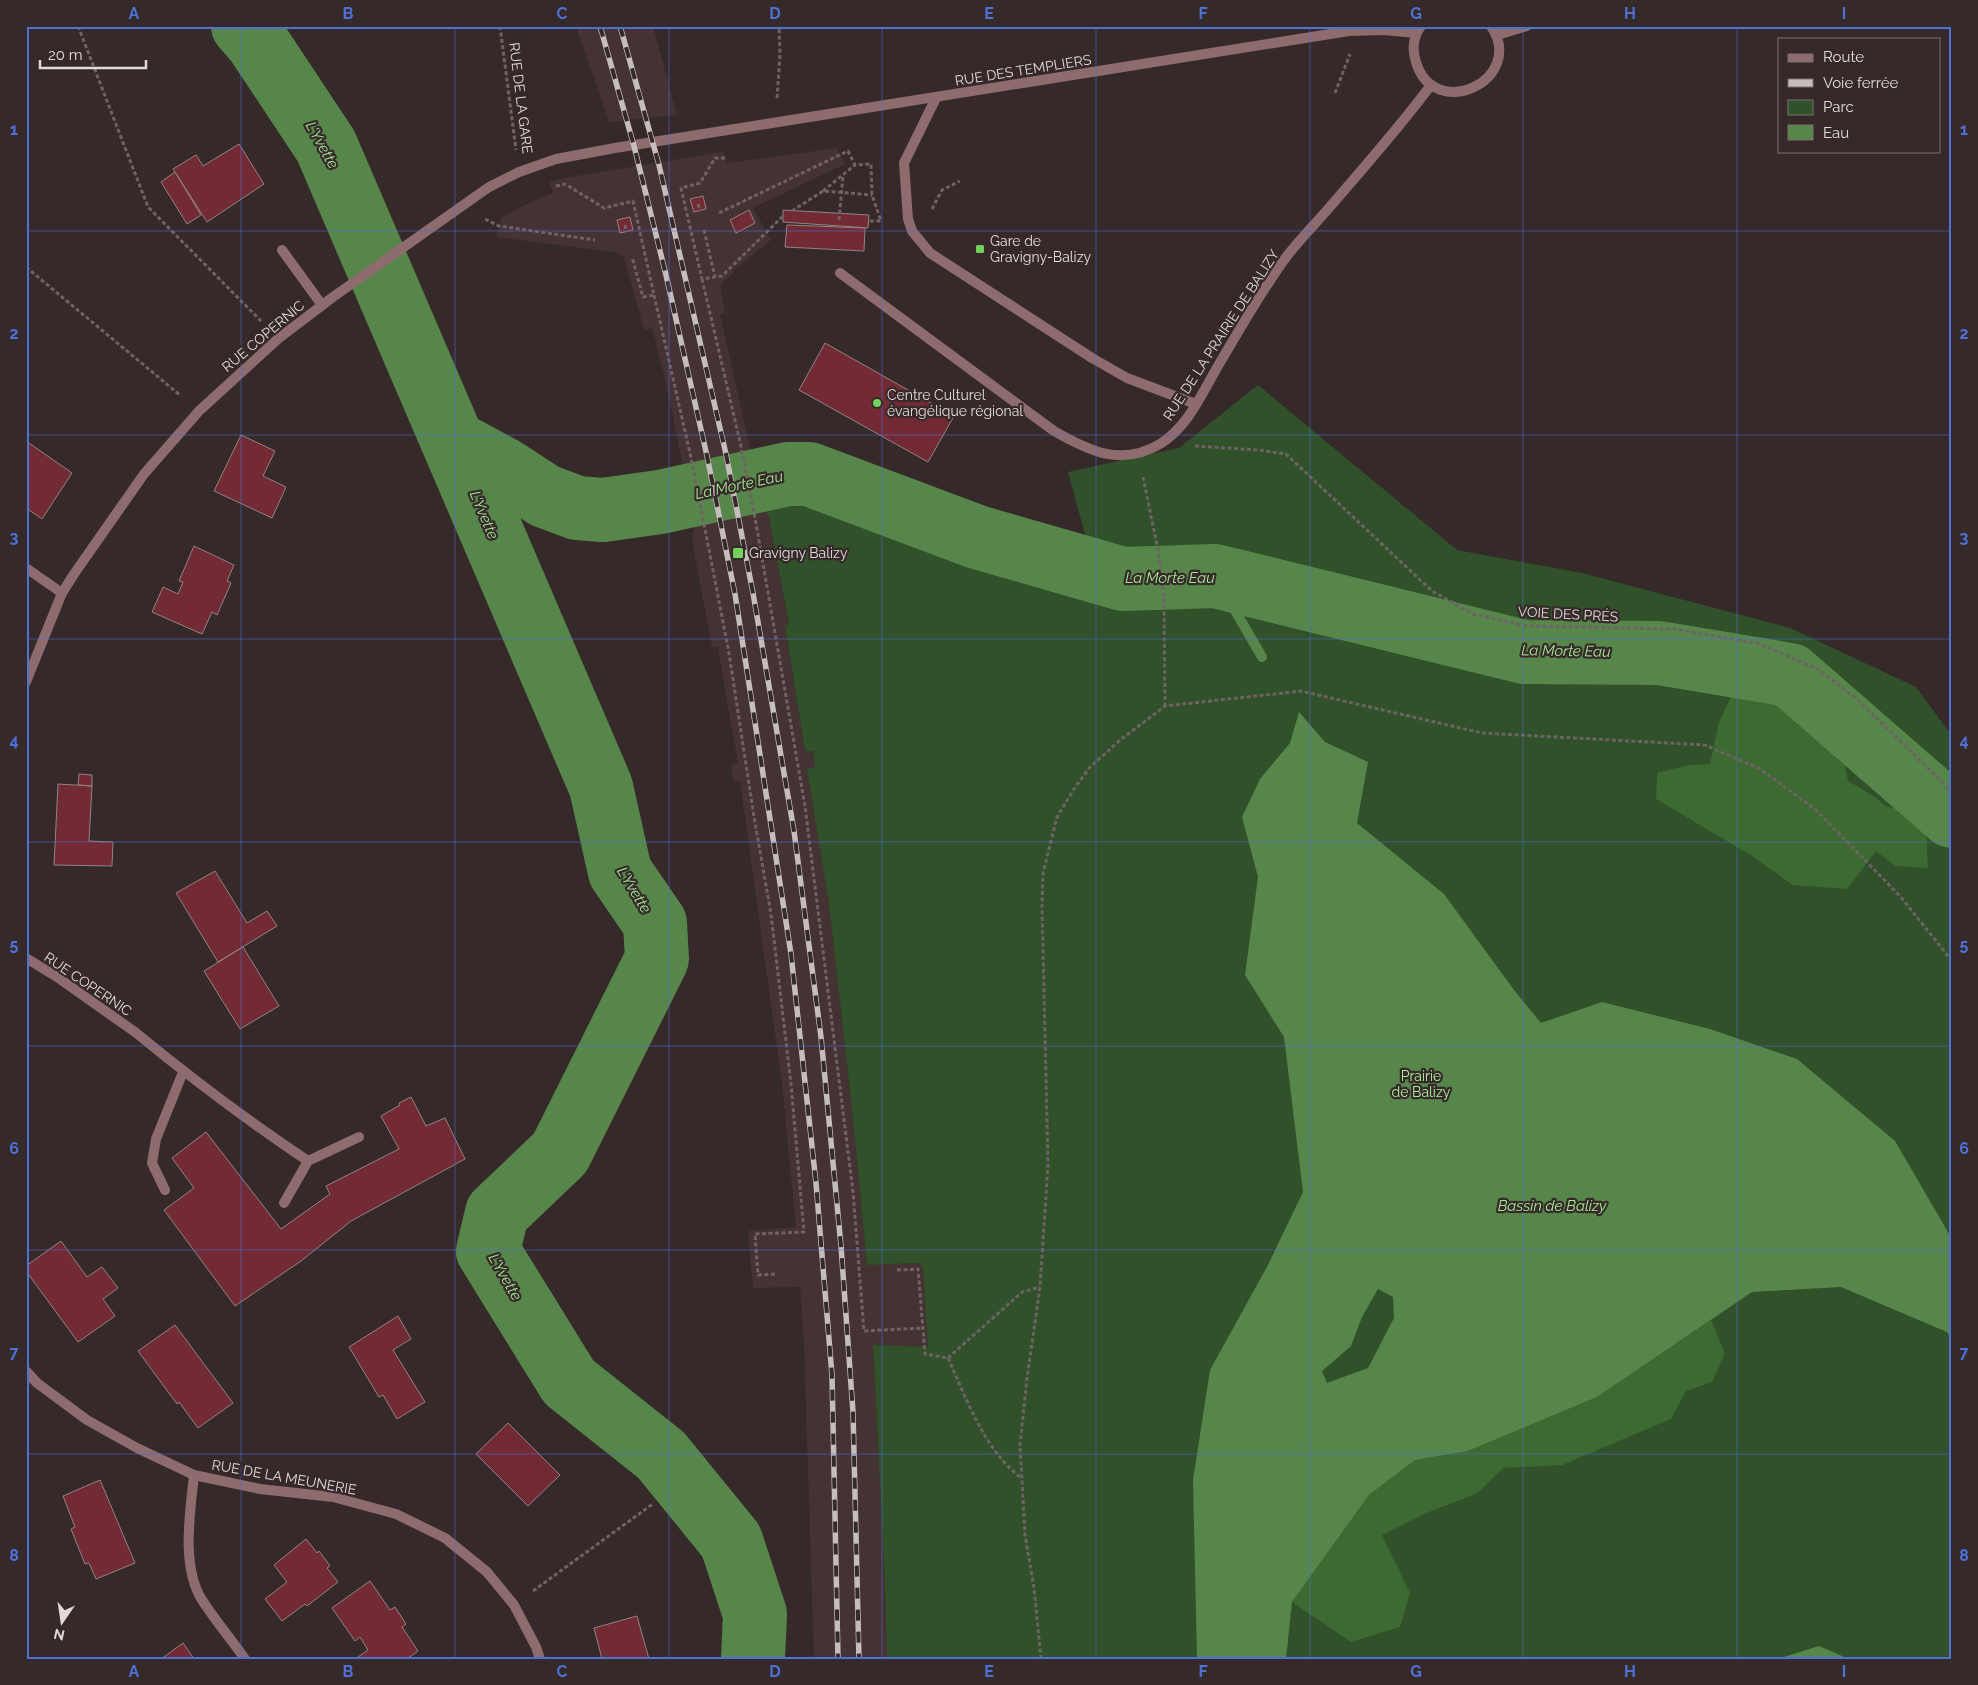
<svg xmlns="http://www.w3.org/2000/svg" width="1978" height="1685" font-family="Raleway,sans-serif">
<rect width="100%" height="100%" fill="#36292a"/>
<path fill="#453233" d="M576,26H653L677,115L609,122Z
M837,148L845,164L753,208L771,240L736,268L730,277L724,280L720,286L725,313L720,314L763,506L769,516L789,625L785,626L805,751L813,750L815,767L808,768L829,904L853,1119L867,1264L918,1263L923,1267L929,1347L873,1346L885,1585L887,1659H814L804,1346L800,1287L753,1288L748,1231L796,1227L782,1084L740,781H733L731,765L738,763L730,719L718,647H712L692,540L695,526L666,383L652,328L644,330L624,257L614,252L496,237L501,218L522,206L553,193L549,182L564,178L715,153L724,152L727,163Z"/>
<path fill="#305129" d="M1258,385L1457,550L1582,573L1790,628L1916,687L1952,736V1659H887L885,1585L873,1345L928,1347L923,1267L918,1263L867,1265L853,1119L829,904L807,768L815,767L813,751H805L785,625H789L769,517L763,506L761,493L802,488L1013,568L1101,593L1068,472L1179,448Z"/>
<path fill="#3c6a30" d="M1758,684L1809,712L1842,750L1848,781L1872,795L1887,807L1908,809L1926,823L1928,868L1895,866L1876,851L1847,889L1793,885L1752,856L1656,799L1657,773L1690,765L1710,764L1719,722L1735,688Z
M1711,1320L1725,1353L1712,1382L1686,1391L1671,1419L1562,1465L1503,1468L1478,1493L1426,1513L1382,1535L1410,1593L1400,1627L1351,1642L1292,1602L1369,1495L1415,1460L1468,1451L1597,1397Z"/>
<path fill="#57864b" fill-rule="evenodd" d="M1299,712L1325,742L1368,762L1357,823L1444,894L1514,990L1541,1023L1602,1002L1710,1029L1797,1059L1895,1141L1952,1239V1340L1947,1332L1841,1287L1752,1292L1597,1397L1468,1451L1415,1460L1369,1495L1292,1602L1286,1659H1197L1193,1480L1210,1370L1268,1265L1303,1192L1284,1037L1245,975L1258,877L1242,817L1260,779L1290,743ZM1378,1289L1393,1297L1394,1318L1368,1368L1327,1383L1322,1371L1351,1346L1362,1317Z
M1819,1646L1849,1659H1777Z"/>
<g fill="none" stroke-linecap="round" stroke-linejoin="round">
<path stroke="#57864b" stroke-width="10" d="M1215,576L1262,657"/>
<path stroke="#57864b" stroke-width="64" d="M243,26L257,42L326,146L601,787L620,872L655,923L657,959L560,1153L497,1213L488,1251L569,1382L661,1455L731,1541L755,1614L753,1659
M453,442L505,470L545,496L577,508L603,510L660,502L788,474H809L977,537L1123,579L1215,576L1524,652L1659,653L1790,675L1952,816"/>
</g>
<path fill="#722b35" stroke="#938384" d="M239,144L264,184L207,222L173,169L196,155L203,166Z
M175,172L201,215L187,224L161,182Z
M703,196L706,209L694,212L690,199Z
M749,210L755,223L736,233L730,220Z
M783,210L869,215L868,228L783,222Z
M630,217L633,230L620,233L617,220Z
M787,225L865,228L864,251L785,247Z
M825,343L954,416L928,462L799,390Z
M241,435L275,451L263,476L286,487L272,518L214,491Z
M26,441L72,473L42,519L26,508Z
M194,546L234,565L227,581L231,583L217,615L212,612L202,634L152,612L163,587L178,594L183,582L179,581Z
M79,774L92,775V786L78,785Z
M58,784L92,786L89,841L113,842L112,866L54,865Z
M215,871L247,923L267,911L277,926L218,962L176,893Z
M243,947L279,1006L240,1029L204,971Z
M411,1097L426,1126L445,1118L465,1159L351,1221L301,1261L235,1306L164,1210L194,1188L172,1158L206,1132L281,1229L330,1194L326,1186L399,1149L381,1116L400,1105L399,1103Z
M61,1241L87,1277L102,1267L118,1288L103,1299L115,1316L78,1342L26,1271V1266Z
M398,1316L411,1339L393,1350L425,1402L397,1419L383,1395L379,1397L349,1347Z
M175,1325L233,1403L198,1428L179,1402L177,1404L138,1351Z
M508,1423L560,1475L528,1506L476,1454Z
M100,1480L135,1563L96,1579L89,1563L85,1564L71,1529L75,1527L63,1496Z
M306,1539L317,1553L319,1551L330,1566L327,1568L338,1582L307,1606L305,1604L282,1621L265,1599L287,1582L274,1565Z
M370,1581L390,1610L395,1607L406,1624L402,1627L418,1651L407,1659H359L358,1657L368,1650L360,1637L355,1641L332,1608Z
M637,1616L649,1659H602L594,1628Z
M183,1643L194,1659H161Z"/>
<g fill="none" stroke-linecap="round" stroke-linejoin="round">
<path stroke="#6e6364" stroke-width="3" stroke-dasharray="4 2.5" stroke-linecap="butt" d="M78,26L148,207L262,322
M500,26L516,150
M1335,93L1350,54
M777,98L780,55L779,26
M725,158H715L700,183L681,188L702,279L722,276L783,216
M556,186L565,184L604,208L633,201L654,295L643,297L632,257
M823,191L855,165
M698,204L700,211
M932,209L942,190L960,181
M792,211L823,191L872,195
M719,213L848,151L855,165L871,164L872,195L881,221H868
M485,219L499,226L595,240
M839,220L843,176
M625,225L626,232
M704,230L715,277
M26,267L181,396
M702,279L741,446L754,512L805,806L853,1192L864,1331L923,1328
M654,295L692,462L729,653L754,817L771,914L791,1084L804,1232L755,1234L758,1275L777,1274
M1195,446L1258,450L1286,454L1432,591L1473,614L1527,626L1674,629L1760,644L1819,670L1858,700L1942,782L1952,794
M1143,477L1158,550L1164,596L1165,706
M897,1270L918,1269L925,1354L948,1358
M948,1358C967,1400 984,1449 1021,1478
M948,1358L1022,1292L1040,1287
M533,1591L654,1503
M1041,1659L1034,1588L1025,1535L1020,1445L1027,1378L1040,1287L1048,1165L1042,906L1043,873L1057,817L1074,789L1090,767L1119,741L1165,706L1301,691L1482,733L1705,745L1760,769L1815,809L1900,896L1952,961"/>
<path stroke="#8e6b6d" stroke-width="10" d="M936,98L904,163L908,219L912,231L930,253L1092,358L1127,378L1196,404
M282,250L322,305
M135,1032C191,1078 248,1121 308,1161
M165,1190L152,1163L156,1139L183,1072
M284,1203L308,1161L359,1137"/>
<path stroke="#8e6b6d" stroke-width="10" d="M840,273L1054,431C1089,451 1121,467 1160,444C1188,427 1202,393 1218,366C1240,329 1261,291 1287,256C1300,239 1315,224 1329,208C1364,167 1399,128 1431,85
M26,568L62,593
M26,958L57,977L135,1032
M26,1371L37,1383L87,1420L137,1448L194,1475L260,1489L333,1497L396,1514L445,1538L487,1572L514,1605L536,1647L540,1659
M194,1475C190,1513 181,1566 202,1600C215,1620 231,1639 245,1659"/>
<path stroke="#8e6b6d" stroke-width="10" d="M1421,26C1413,37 1412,50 1416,62C1434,123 1527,80 1491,26
M1497,35L1527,26
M26,682L62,593L74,574L144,474L199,411L279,338L333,297L489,187L519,172L556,159L615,148L1349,31L1384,30L1416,33"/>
<g stroke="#c6bdbe" stroke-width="5.5">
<path id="rail" d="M600,26L634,146L666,275L707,456L735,594L791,954L816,1183L832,1375L838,1659
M620,26L659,165L726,454L753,593L794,831L821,1037L841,1246L853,1412L859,1659"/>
</g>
<use href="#rail" stroke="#36292a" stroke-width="4" stroke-dasharray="11" stroke-linecap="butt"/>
</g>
<path fill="none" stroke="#4e71d8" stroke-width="1" stroke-opacity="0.55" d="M241,26V1659M455,26V1659M669,26V1659M882,26V1659M1096,26V1659M1310,26V1659M1523,26V1659M1737,26V1659M26,231H1952M26,435H1952M26,639H1952M26,842H1952M26,1046H1952M26,1250H1952M26,1454H1952"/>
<g fill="#73d25c" stroke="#36292a" stroke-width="2">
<rect x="975" y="244" width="10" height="10" rx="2.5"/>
<circle cx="877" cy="403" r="5"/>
<rect x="732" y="547" width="12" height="12" rx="2.5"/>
</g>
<g text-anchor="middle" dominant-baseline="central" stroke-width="4.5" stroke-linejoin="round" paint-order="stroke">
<g font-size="14" fill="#e2dada" stroke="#36292a">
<text transform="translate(1023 70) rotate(-9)">RUE DES TEMPLIERS</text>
<text transform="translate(521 98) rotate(83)">RUE DE LA GARE</text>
<text transform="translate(1221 335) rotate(-57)">RUE DE LA PRAIRIE DE BALIZY</text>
<text transform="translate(263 336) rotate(-40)">RUE COPERNIC</text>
<text transform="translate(1568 614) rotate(3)">VOIE DES PRÉS</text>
<text transform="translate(88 984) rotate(34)">RUE COPERNIC</text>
<text transform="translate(284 1477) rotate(10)">RUE DE LA MEUNERIE</text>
</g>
<g font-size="14" fill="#e2dada" stroke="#36292a" text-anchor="start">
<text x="990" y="241">Gare de<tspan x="990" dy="16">Gravigny-Balizy</tspan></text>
<text x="887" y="395">Centre Culturel<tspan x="887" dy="16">évangélique régional</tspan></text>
<text x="749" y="553">Gravigny Balizy</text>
</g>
<g font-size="14" fill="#aaee9a" stroke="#36292a">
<text x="1421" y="1076">Prairie<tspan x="1421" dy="16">de Balizy</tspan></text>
</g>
<g font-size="15" font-style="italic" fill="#a3e793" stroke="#36292a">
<text transform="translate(322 145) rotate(61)">L'Yvette</text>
<text transform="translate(739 485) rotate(-12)">La Morte Eau</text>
<text transform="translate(484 515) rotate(67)">L'Yvette</text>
<text x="1170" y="578">La Morte Eau</text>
<text transform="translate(1566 651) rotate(1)">La Morte Eau</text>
<text transform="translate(634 890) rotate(59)">L'Yvette</text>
<text x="1552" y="1206">Bassin de Balizy</text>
<text transform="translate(505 1277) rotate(60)">L'Yvette</text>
</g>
</g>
<rect width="1978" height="1685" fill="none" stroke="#36292a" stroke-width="55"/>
<rect x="1778" y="38" width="162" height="115" fill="#36292a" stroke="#7b7070"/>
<rect x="1788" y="54" width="25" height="8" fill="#8e6b6d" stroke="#7b7070"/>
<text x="1823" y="62" font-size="15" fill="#e2dada">Route</text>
<rect x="1788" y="79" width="25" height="8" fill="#c6bdbe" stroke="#7b7070"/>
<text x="1823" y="88" font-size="15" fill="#e2dada">Voie ferrée</text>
<rect x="1788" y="100" width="25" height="15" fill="#305129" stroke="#7b7070"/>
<text x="1823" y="112" font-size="15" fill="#e2dada">Parc</text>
<rect x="1788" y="125" width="25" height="15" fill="#57864b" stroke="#7b7070"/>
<text x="1823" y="138" font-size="15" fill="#e2dada">Eau</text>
<g transform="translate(62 1622) rotate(193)" stroke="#36292a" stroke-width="4" paint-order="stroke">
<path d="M0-4L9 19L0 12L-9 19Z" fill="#e2dada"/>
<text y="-8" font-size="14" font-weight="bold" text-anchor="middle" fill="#e2dada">N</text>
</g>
<path d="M40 60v8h106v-8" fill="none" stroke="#e2dada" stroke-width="2.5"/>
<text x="48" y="60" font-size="15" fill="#e2dada" stroke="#36292a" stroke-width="4" paint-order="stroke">20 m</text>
<rect x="28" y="28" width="1922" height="1630" fill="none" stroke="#4e71d8" stroke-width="2"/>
<g font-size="16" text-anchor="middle" font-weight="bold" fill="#4e71d8">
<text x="134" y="19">A</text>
<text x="348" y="19">B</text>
<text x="562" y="19">C</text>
<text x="775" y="19">D</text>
<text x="989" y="19">E</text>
<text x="1203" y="19">F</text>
<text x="1416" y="19">G</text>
<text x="1630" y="19">H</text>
<text x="1844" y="19">I</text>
<text x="14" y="135">1</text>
<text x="1964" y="135">1</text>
<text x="14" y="339">2</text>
<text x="1964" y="339">2</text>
<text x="14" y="543">3</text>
<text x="1964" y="543">3</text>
<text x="14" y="746">4</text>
<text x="1964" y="746">4</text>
<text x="14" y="950">5</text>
<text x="1964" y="950">5</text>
<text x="14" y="1154">6</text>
<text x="1964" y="1154">6</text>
<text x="14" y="1358">7</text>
<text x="1964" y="1358">7</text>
<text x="14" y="1561">8</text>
<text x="1964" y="1561">8</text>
<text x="134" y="1677">A</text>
<text x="348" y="1677">B</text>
<text x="562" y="1677">C</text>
<text x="775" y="1677">D</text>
<text x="989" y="1677">E</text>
<text x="1203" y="1677">F</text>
<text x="1416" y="1677">G</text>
<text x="1630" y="1677">H</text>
<text x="1844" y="1677">I</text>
</g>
</svg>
